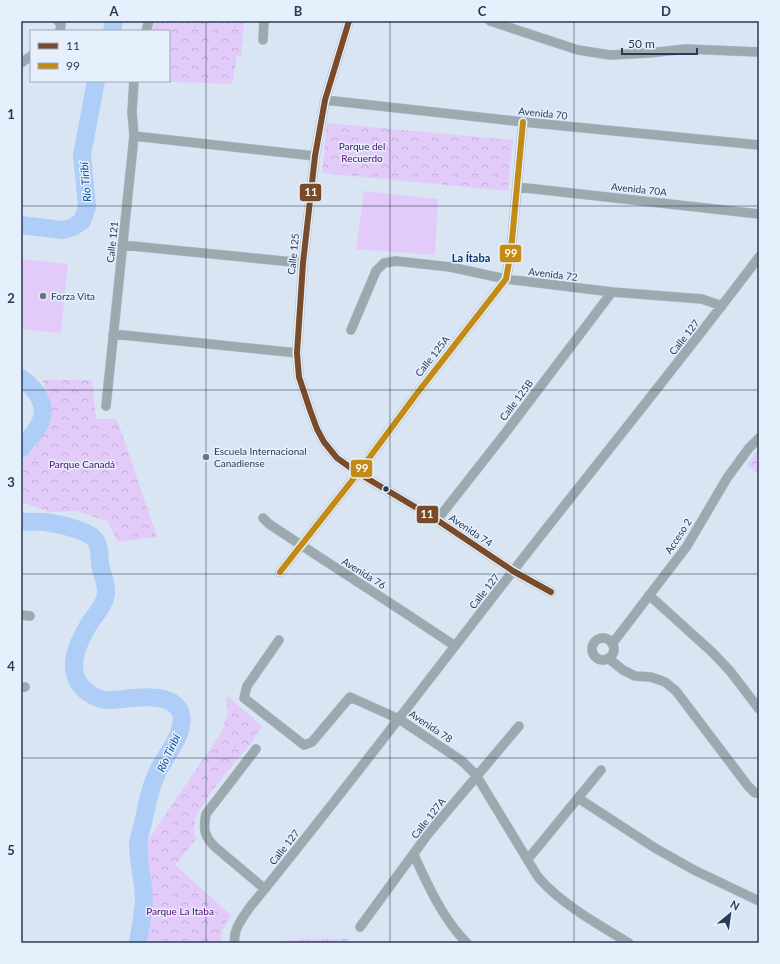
<svg xmlns="http://www.w3.org/2000/svg" width="780" height="964" font-family="Lato,sans-serif">
<defs>
<pattern id="park-crowns" width="20" height="18" patternUnits="userSpaceOnUse"><rect width="20" height="18" fill="#e2cbf9"/><path d="M2 6a3 3 0 1 1 6 0M12 15a3 3 0 1 1 6 0" fill="none" stroke="#c2afd8"/></pattern>
</defs>
<rect width="100%" height="100%" fill="#dae5f4"/>
<path fill="url(#park-crowns)" d="M155,21H236L244,23L241,56H237L232,84L142,81H169V31H152Z
M327,123L513,140L508,191L322,173Z
M43,380H92L96,419H117L157,537L118,542L107,521L76,511L50,512L21,502V462L35,448L51,417Z
M759,448V474L747,465Z
M226,695L262,726L252,742L210,793L195,818L194,832L196,839L175,865L231,915L222,931L220,943H148L149,899L146,843L221,733L228,713Z
M346,939L354,943H286L288,940Z"/>
<path fill="#e2cbf9" d="M364,191L438,199L435,255L356,249Z
M21,259L68,264L61,333L21,329Z"/>
<g fill="none" stroke-linecap="round" stroke-linejoin="round">
<path stroke="#afcef7" stroke-width="18" d="M112,31L114,21
M21,225L63,230L73,227L82,221L87,207L82,155L96,81
M21,378C35,388 49,405 40,423C36,432 27,441 21,449
M21,521C29,523 37,521 45,522C58,524 73,527 86,533C100,539 99,550 100,563C101,575 109,585 105,598C103,607 96,614 91,621C81,637 69,659 76,677C80,690 96,700 109,700C127,700 169,689 180,711C188,729 167,754 159,769C150,786 147,805 143,823C141,830 139,837 138,844C138,863 144,882 144,901C143,915 140,929 138,943"/>
<g stroke="#b5c0cf" stroke-width="10">
<path id="minor" d="M58,21L61,24L60,31
M349,21L325,100L315,156L303,263L297,353L299,377L310,410L317,429L324,442L337,458L358,473L437,520L513,571L551,592
M490,21L578,50L610,55L649,53L686,49L759,52
M146,31L149,21
M263,40L264,21
M21,63L31,56
M325,100L523,122L759,145
M134,136L315,156
M517,187L759,214
M122,245L303,263
M351,330L376,271L384,263L396,261L450,267L506,279L612,292L702,299L722,306
M113,334L297,353
M106,406L134,136L132,112L134,81
M263,518L269,524C331,565 394,605 455,646
M437,520L503,436L612,292
M280,572L358,473L415,396L506,279L511,251L523,122
M649,595L713,653L730,671L759,709
M21,615L30,616
M592 649a11 11 0 1 1 22 0a11 11 0 1 1-22 0Z
M279,640L247,686L244,698L304,745L312,742L350,697L399,719L462,761L476,775L538,877C561,904 599,925 629,943
M612,644L687,546L727,478L749,448L759,438
M608,658L623,670L635,676L651,677L665,682L676,691L748,786L755,793H759
M21,687H25
M256,749L206,814C203,829 204,836 215,847L265,889
M578,798L655,848L694,870L759,901
M414,855C427,884 444,921 467,943
M528,859L601,770
M360,927L428,834L519,726
M235,943C232,931 243,917 250,907C340,797 426,683 513,571C595,466 679,363 759,257"/>
</g>
<use href="#minor" stroke="#9caaaf" stroke-width="9"/>
<g stroke="#e6f0fd" stroke-width="9">
<path id="bus-1" d="M349,21L325,100L315,156L303,263L297,353L299,377L310,410L317,429L324,442L337,458L358,473L437,520L513,571L551,592"/>
</g>
<g stroke="#e6f0fd" stroke-width="9">
<path id="bus-2" d="M280,572L358,473L415,396L506,279L511,251L523,122"/>
</g>
<use href="#bus-1" stroke="#7a4b2a" stroke-width="6"/>
<use href="#bus-2" stroke="#c38b15" stroke-width="6"/>
</g>
<path fill="none" stroke="#273b55" stroke-width="1" stroke-opacity="0.55" d="M206,21V943M390,21V943M574,21V943M21,206H759M21,390H759M21,574H759M21,758H759"/>
<g fill="#66768d" stroke="#e6f0fd" stroke-width="1.5">
<circle cx="43" cy="296" r="4"/>
<circle cx="206" cy="457" r="4"/>
</g>
<circle fill="#273b55" stroke="#e6f0fd" stroke-width="1.5" cx="386" cy="489" r="3.5"/>
<g text-anchor="middle" dominant-baseline="central" stroke-width="3" stroke-linejoin="round" paint-order="stroke">
<g font-size="10" fill="#273b55" stroke="#e6f0fd">
<text transform="translate(543 113) rotate(6)">Avenida 70</text>
<text transform="translate(639 189) rotate(6)">Avenida 70A</text>
<text transform="translate(112 242) rotate(-84)">Calle 121</text>
<text transform="translate(293 254) rotate(-84)">Calle 125</text>
<text transform="translate(553 274) rotate(7)">Avenida 72</text>
<text transform="translate(684 337) rotate(-52)">Calle 127</text>
<text transform="translate(432 356) rotate(-52)">Calle 125A</text>
<text transform="translate(516 400) rotate(-53)">Calle 125B</text>
<text transform="translate(471 530) rotate(34)">Avenida 74</text>
<text transform="translate(678 536) rotate(-57)">Acceso 2</text>
<text transform="translate(364 573) rotate(32)">Avenida 76</text>
<text transform="translate(484 591) rotate(-52)">Calle 127</text>
<text transform="translate(431 726) rotate(34)">Avenida 78</text>
<text transform="translate(428 818) rotate(-52)">Calle 127A</text>
<text transform="translate(284 847) rotate(-52)">Calle 127</text>
</g>
<g font-size="10" fill="#5c0276" stroke="#e6f0fd">
<text x="362" y="146">Parque del<tspan x="362" dy="12">Recuerdo</tspan></text>
<text x="82" y="464">Parque Canadá</text>
<text x="180" y="911">Parque La Itaba</text>
</g>
<g font-size="10" fill="#273b55" stroke="#e6f0fd" text-anchor="start">
<text x="51" y="296">Forza Vita</text>
<text x="214" y="451">Escuela Internacional<tspan x="214" dy="12">Canadiense</tspan></text>
</g>
<g font-size="11" font-style="italic" fill="#054b95" stroke="#e6f0fd">
<text transform="translate(85 182) rotate(-95)">Río Tiribí</text>
<text transform="translate(168 753) rotate(-65)">Río Tiribí</text>
</g>
<g font-size="11" font-weight="bold" fill="#09376d" stroke="#e6f0fd">
<text x="471" y="257">La Ítaba</text>
</g>
</g>
<g stroke="#e6f0fd" stroke-width="1.5">
<rect x="299" y="183" width="23" height="19" rx="4" fill="#7a4b2a"/>
<rect x="499" y="244" width="23" height="19" rx="4" fill="#c38b15"/>
<rect x="350" y="459" width="23" height="19" rx="4" fill="#c38b15"/>
<rect x="416" y="505" width="23" height="19" rx="4" fill="#7a4b2a"/>
</g>
<g font-size="11" text-anchor="middle" font-weight="bold" fill="#fff">
<text x="311" y="196">11</text>
<text x="511" y="257">99</text>
<text x="362" y="472">99</text>
<text x="427" y="518">11</text>
</g>
<rect width="780" height="964" fill="none" stroke="#e6f0fd" stroke-width="44"/>
<rect x="30" y="30" width="140" height="52" fill="#e6f0fd" stroke="#9aa8ba"/>
<rect x="38" y="43" width="20" height="6" fill="#7a4b2a" stroke="#9aa8ba"/>
<text x="66" y="50" font-size="12" fill="#273b55">11</text>
<rect x="38" y="63" width="20" height="6" fill="#c38b15" stroke="#9aa8ba"/>
<text x="66" y="70" font-size="12" fill="#273b55">99</text>
<g transform="translate(730 914) rotate(29)" stroke="#e6f0fd" stroke-width="3" paint-order="stroke">
<path d="M0-3L7 15L0 10L-7 15Z" fill="#273b55"/>
<text y="-6" font-size="11" font-weight="bold" text-anchor="middle" fill="#273b55">N</text>
</g>
<path d="M622 48v6h75v-6" fill="none" stroke="#273b55" stroke-width="2"/>
<text x="628" y="48" font-size="12" fill="#273b55" stroke="#e6f0fd" stroke-width="3" paint-order="stroke">50 m</text>
<rect x="22" y="22" width="736" height="920" fill="none" stroke="#273b55" stroke-width="1.5"/>
<g font-size="13" text-anchor="middle" font-weight="bold" fill="#273b55">
<text x="114" y="16">A</text>
<text x="298" y="16">B</text>
<text x="482" y="16">C</text>
<text x="666" y="16">D</text>
<text x="11" y="119">1</text>
<text x="11" y="303">2</text>
<text x="11" y="487">3</text>
<text x="11" y="671">4</text>
<text x="11" y="855">5</text>
</g>
</svg>
